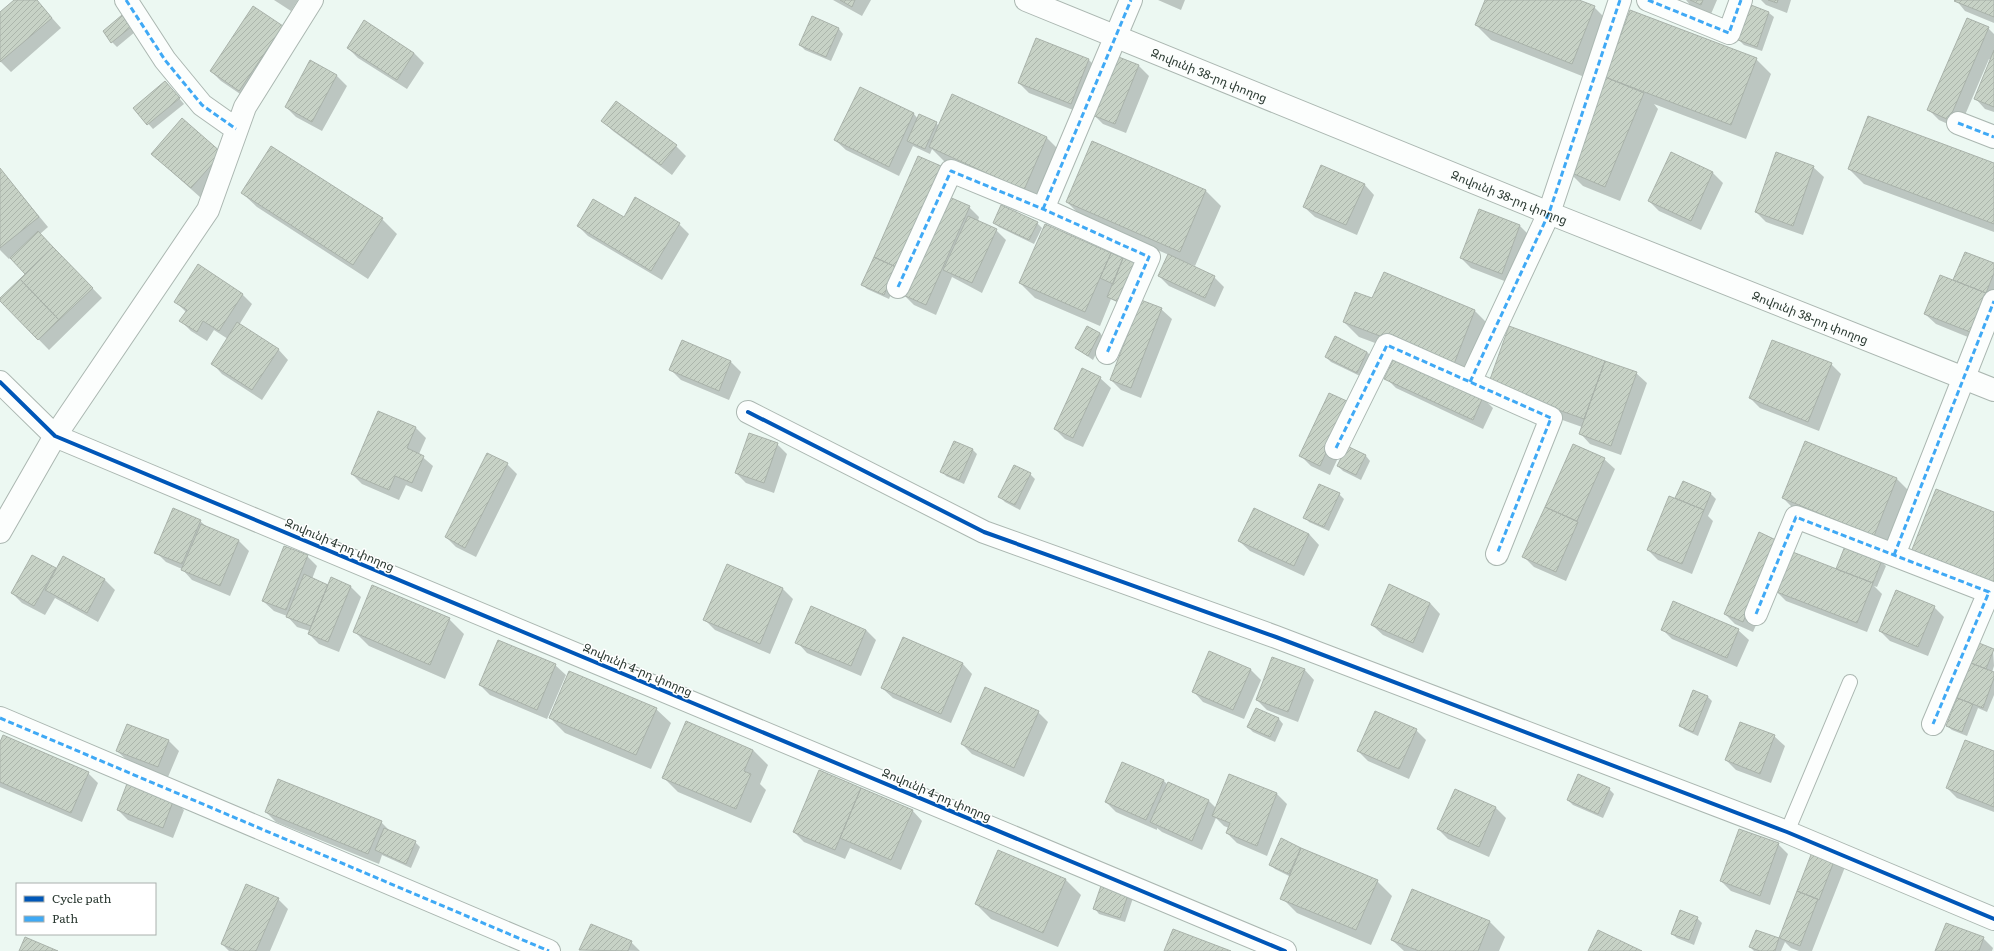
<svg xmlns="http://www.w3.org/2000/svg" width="1994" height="951" font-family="Literata,'Noto Sans Armenian',serif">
<defs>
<pattern id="building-hatch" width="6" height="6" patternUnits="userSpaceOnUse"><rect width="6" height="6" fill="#c7d2c6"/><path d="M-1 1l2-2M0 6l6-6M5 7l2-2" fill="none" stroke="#abb5ab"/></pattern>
</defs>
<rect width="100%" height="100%" fill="#ecf8f2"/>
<path fill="#0003" d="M15,0H36L61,28L11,72L0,61V13Z
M274,0H298L291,11Z
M833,0H871L862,16Z
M1158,0H1185L1181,10Z
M1486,0H1577L1594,7L1609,22L1587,78L1491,40L1476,25Z
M1686,0H1717L1711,14L1691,6Z
M1761,0H1791L1787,13L1766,5Z
M1956,0H1994V23L1965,11Z
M1631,11L1756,59L1771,74L1746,139L1654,104L1658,109L1620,201L1583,186L1568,171Z
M1769,13L1774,17L1762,51L1744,45L1739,40Z
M813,17L839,29L843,34L831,61L805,50L800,45Z
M127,22L135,32L117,47L112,42Z
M282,27L249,100L221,81L211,71Z
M1988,28L1994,34V112L1985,109L1975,98L1991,60L1989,59L1959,129L1939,120L1929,110Z
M348,48L414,53L424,63L407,89L358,58Z
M1116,57L1139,66L1149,76L1126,133L1103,124L1093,114Z
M1089,60L1099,70L1081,113L1029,93L1019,83Z
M311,62L337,76L347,86L322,131L296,117L286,107Z
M170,87L184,104L153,129L134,108Z
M860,88L914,114L918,119L936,123L939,126L953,96L1047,138L1062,153L1039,204L945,162L932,149L930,154L913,146L899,176L846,150L835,140Z
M603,121L676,146L686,156L672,175L613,131Z
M1092,142L1206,191L1221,206L1195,266L1190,264L1189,265L1214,277L1224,287L1215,307L1169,286L1159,276L1169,255L1082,217L1067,202Z
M221,153L201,198L163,164Z
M1671,154L1713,173L1723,183L1701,230L1659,211L1649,201Z
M919,158L941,167L951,177L900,273L889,299L867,289L862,284Z
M1994,164V232L1864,184L1849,169Z
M1813,167L1824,177L1803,235L1766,222L1756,212Z
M0,169L48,227L40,234L102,298L49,350L0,300L26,274L11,257L9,259L0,250Z
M1364,184L1374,195L1357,235L1315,217L1304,207Z
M242,193L382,219L397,234L368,279L257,207Z
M969,207L979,217L978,221L996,230L1006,240L982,293L952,277L936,315L914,305L904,295Z
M1479,211L1520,226L1530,236L1512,284L1471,268L1461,258Z
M624,218L679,224L689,234L662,280L588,236L578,226Z
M994,223H1037L1042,228L1034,244L999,227Z
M1966,253L1994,264V307L1980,342L1936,324L1925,314L1954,281Z
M1110,254L1139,265L1128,308L1111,299L1100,326L1035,298L1020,283Z
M1384,273L1475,311L1490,326L1469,378L1359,337L1344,322L1373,300Z
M242,294L252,304L239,325L278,349L288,360L262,400L222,374L212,363L228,339L214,330L207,341L191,331L181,321L186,312L175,301Z
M1161,309L1172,319L1141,398L1121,390L1111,380Z
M1509,328L1636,373L1647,383L1621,455L1590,444L1580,433L1582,427L1504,399Z
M1100,333L1104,338L1093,360L1076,348Z
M683,341L731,362L741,372L729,400L681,380L671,370Z
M1367,352L1372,357L1362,377L1331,362L1326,357Z
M1831,364L1841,374L1819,431L1760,408L1750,398Z
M1100,378L1111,388L1083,447L1065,439L1055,429Z
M1386,378L1483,398L1493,408L1483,429L1396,388Z
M1359,413L1330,475L1311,466L1301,456Z
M416,428L426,438L419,454L433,466L422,492L406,485L399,500L362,484L352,474Z
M1806,442L1897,479L1912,494L1889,550L1798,513L1783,498Z
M777,444L787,454L774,493L746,483L736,473Z
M1573,445L1604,459L1615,469L1566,581L1534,567L1524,557Z
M1347,447L1366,456L1370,461L1361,480L1343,471L1338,466Z
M972,449L977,454L964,484L946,476L942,471Z
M507,464L517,474L476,557L456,547L446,537Z
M1030,474L1035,479L1020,510L1005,502L1000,497Z
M1683,482L1711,494L1716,499L1708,516L1713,521L1692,574L1658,560L1648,550L1680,502L1676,497Z
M1339,494L1344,499L1329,531L1309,522L1305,517Z
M200,521L207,527L239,541L249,551L230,596L192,580L182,569L166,562L156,552Z
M1309,534L1319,545L1304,576L1250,551L1239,541Z
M1788,552L1753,632L1735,624L1725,614Z
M33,556L57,569L104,579L115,590L98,622L55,598L45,615L22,603L12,593Z
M307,556L317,566L312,579L328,586L331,579L351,587L361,597L339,652L319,644L309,634L310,631L297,627L287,616L274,611L263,601Z
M1881,561L1886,566L1877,587L1874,586L1882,594L1867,632L1786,601L1776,591Z
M728,566L783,589L793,599L770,654L715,630L705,620Z
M1430,603L1440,614L1423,653L1383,635L1372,625Z
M1934,607L1944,617L1928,656L1890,641L1880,631Z
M449,619L464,634L445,679L369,646L354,631Z
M1662,629L1738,630L1749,640L1737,667L1672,639Z
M866,630L876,640L861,676L807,653L797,642Z
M1993,649L1994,666L1992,672L1994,673V695L1987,712L1978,708L1967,736L1952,730L1947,726Z
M1210,653L1251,670L1261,680L1244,719L1203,702L1193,691Z
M962,663L972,674L951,723L893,698L882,688Z
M555,665L566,675L547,719L490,695L480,685Z
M1304,669L1314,680L1298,722L1267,710L1257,700Z
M1707,696L1712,701L1698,736L1685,730L1680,726Z
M656,709L671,723L651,769L565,733L550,718Z
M1257,709L1279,719L1283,724L1275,742L1253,732L1248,727Z
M1038,712L1048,722L1024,777L972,754L962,744Z
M1416,730L1426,740L1409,779L1368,761L1358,751Z
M1774,736L1785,746L1771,783L1736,770L1726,760Z
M169,741L179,751L168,777L128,761L117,751Z
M0,744L88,773L98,783L82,822L0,787Z
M753,750L768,765L760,784L766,790L751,823L678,792L663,777Z
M1994,752V812L1957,798L1947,788Z
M1230,775L1277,794L1287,804L1267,856L1237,843L1227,833L1229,828L1224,826L1216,818L1202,850L1162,832L1157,828V830L1116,812L1106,802L1164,781L1168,785V783L1209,801L1216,808Z
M1609,789L1614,794L1603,818L1573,805L1568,800Z
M1455,790L1496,808L1506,818L1489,857L1448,839L1438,829Z
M174,800L184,810L173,838L128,820L118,810Z
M912,810L922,821L901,870L850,848L845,859L804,842L794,832Z
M266,812L381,822L391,832L415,842L420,847L411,868L382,855L379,864L276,822Z
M1282,840L1377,881L1392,896L1371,945L1297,913L1282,898L1291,877L1275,869L1270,865Z
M1778,844L1788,854L1770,905L1731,891L1721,881Z
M1815,849L1845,867L1812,951H1799L1791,948L1785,942L1781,951H1754L1750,947L1756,931L1780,939Z
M1066,880L1081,895L1058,947L991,919L976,904Z
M1104,881L1134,895L1125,922L1099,914L1095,909Z
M278,899L288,909L270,951H229L222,944Z
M1697,918L1702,923L1694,945L1677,938L1672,934Z
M1490,922L1505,937L1499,951H1404L1392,940Z
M1983,938L1993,948L1992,951H1936Z
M631,942L640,951L581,950Z"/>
<path fill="url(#building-hatch)" stroke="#a9b2aa" d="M14,0H37L52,18L0,62V12Z
M840,0H855L852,7Z
M1485,0H1579L1595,6L1572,64L1475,25Z
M1690,0H1703L1701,5Z
M1768,0H1778L1777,3Z
M1955,0H1994V17L1954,1Z
M1751,5L1769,12L1757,47L1738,40Z
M253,6L283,26L239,91L210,71Z
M1630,10L1757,58L1731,125L1605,77Z
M122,15L131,27L111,43L103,31Z
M812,16L839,28L826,57L799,45Z
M1967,18L1989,27L1949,120L1927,110Z
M364,20L414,53L397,80L347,48Z
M1036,38L1089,59L1071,104L1018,83Z
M1994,50V107L1974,99Z
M1116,56L1139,65L1115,124L1092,115Z
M310,60L337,75L312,122L285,107Z
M1605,77L1644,93L1605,187L1567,171Z
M165,81L180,98L147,125L133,108Z
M860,87L914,113L889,167L834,140Z
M952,94L1047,137L1024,190L929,147Z
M616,101L677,145L661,165L601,121Z
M919,114L937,122L925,149L907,141Z
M1868,116L1994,163V224L1848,169Z
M182,118L222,153L191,188L151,154Z
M1092,141L1206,190L1180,252L1066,202Z
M271,146L383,218L353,265L241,193Z
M1671,152L1713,172L1691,221L1648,201Z
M1776,152L1814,166L1793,226L1755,212Z
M918,156L941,166L896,267L874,257Z
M1321,165L1365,184L1346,225L1303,207Z
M0,168L39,217L0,248Z
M947,196L970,206L926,305L903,295Z
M635,197L680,223L651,271L577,226L593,199L624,217Z
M1001,205L1038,222L1029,240L993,223Z
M1479,209L1520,225L1502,274L1460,258Z
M968,216L997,229L972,283L943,270Z
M1045,224L1111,253L1085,312L1019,283Z
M38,231L53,247L25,274L10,258Z
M53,247L93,288L59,320L20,279Z
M1965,252L1994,263V273L1986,293L1953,280Z
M1111,253L1123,258L1113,284L1100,278Z
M1168,254L1215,276L1205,298L1158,276Z
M874,257L896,267L884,295L861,285Z
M1123,258L1139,264L1124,304L1107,297Z
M198,264L243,294L219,331L203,321L197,332L179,321L187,310L174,302Z
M1384,272L1475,310L1454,364L1343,322L1355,292L1372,298Z
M1940,275L1986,293L1970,332L1924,314Z
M20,279L59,320L38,340L0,301V298Z
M1141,300L1162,308L1131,388L1110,380Z
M237,322L279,349L252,390L211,364Z
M1087,326L1100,333L1088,356L1075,348Z
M1509,326L1605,361L1584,419L1488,385Z
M1335,336L1367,352L1357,373L1325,357Z
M682,340L731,361L719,391L669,370Z
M1772,340L1832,363L1808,422L1749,398Z
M1395,356L1483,397L1473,420L1384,379Z
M1605,361L1637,372L1611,446L1579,434Z
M1082,368L1101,377L1073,438L1054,429Z
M1329,393L1349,402L1320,466L1299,456Z
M378,411L416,427L407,448L424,456L412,483L395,476L389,490L351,474Z
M749,433L778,443L764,483L735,473Z
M954,441L973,449L959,480L940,472Z
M1805,441L1897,478L1874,536L1782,498Z
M1573,444L1605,458L1577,521L1545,507Z
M1347,446L1366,455L1356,475L1337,466Z
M487,453L508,463L465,548L445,537Z
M1014,465L1031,473L1015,505L998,497Z
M1683,481L1711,493L1704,510L1675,498Z
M1319,484L1340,493L1324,527L1303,518Z
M1936,489L1994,512V585L1911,552Z
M1669,496L1704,510L1682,564L1647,550Z
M1545,507L1578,522L1556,572L1522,557Z
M173,508L201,520L182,564L154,553Z
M1254,508L1309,534L1294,566L1238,541Z
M201,524L239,540L220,586L181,570Z
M1759,532L1778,541L1743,622L1724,614Z
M284,546L308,555L286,610L262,601Z
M1845,546L1882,560L1873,583L1836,569Z
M1790,551L1873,583L1857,623L1774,591Z
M32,555L56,568L34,606L11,593Z
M63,556L105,579L87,613L45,590Z
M727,564L783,588L760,644L703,620Z
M304,574L328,585L311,626L286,617Z
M331,577L351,586L328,642L308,634Z
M1389,584L1430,603L1413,643L1371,625Z
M372,585L450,618L430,665L353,632Z
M1896,590L1935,606L1918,647L1879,631Z
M1673,601L1739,629L1727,658L1661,630Z
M811,606L866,630L851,666L795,643Z
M903,637L963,663L941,714L881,688Z
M498,640L556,664L537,710L479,685Z
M1979,643L1994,649L1986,669L1971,663Z
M1209,651L1251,669L1233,710L1192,692Z
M1272,657L1305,669L1288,712L1256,700Z
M1971,663L1994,672V678L1983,708L1957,698Z
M569,671L657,708L636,755L549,718Z
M985,687L1039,711L1014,768L961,744Z
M1693,690L1708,696L1693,732L1679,726Z
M1957,698L1973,704L1962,732L1946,726Z
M1256,708L1279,718L1270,737L1247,727Z
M1375,711L1417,729L1399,769L1357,751Z
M686,721L753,750L744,771L751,774L736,809L662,778Z
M1740,722L1775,735L1760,774L1725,760Z
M127,724L169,740L158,767L116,751Z
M3,735L89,772L71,813L0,782V742Z
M1965,740L1994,751V807L1946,788Z
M1122,762L1164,780L1146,820L1105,802Z
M819,770L861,788L835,850L793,832Z
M1229,774L1277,793L1257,846L1226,833L1230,823L1212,816Z
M1578,774L1610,788L1598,814L1567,800Z
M278,779L382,821L368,854L265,812Z
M128,781L174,799L163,828L117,810Z
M1168,782L1209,800L1192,841L1150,822Z
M861,788L913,810L891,860L840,838Z
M1455,789L1496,807L1479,847L1437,829Z
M384,828L416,841L406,864L375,850Z
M1739,829L1779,843L1760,896L1720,881Z
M1281,838L1301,848L1289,874L1269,865Z
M1814,847L1836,856L1819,900L1797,891Z
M1301,848L1378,880L1356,930L1280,899Z
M998,850L1066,879L1043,933L975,904Z
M1103,880L1130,889L1120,918L1093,909Z
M246,884L279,898L256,951H237L221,944Z
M1412,889L1490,921L1478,951H1419L1391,940Z
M1797,891L1818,899L1800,946L1779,938Z
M1680,910L1698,917L1689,940L1671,934Z
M1946,923L1984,937L1979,951H1935Z
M591,924L632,941L628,951L579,950Z
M1173,929L1231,951H1164Z
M1598,930L1642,951H1588Z
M1756,930L1779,938L1775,951H1760L1749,947Z
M25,937L58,951H19Z"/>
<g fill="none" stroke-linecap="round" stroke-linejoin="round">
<g stroke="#abb7b1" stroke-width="16">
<path id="service" d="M1787,832L1850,682"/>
</g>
<g stroke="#abb7b1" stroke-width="24">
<path id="minor" d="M126,0L165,60L202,105L236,129
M1648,0L1729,33L1741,0
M1958,123L1994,137
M1043,209L1131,0
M898,287L951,171L1043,209L1149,257L1107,353
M1470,382L1549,213L1620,0
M748,412L984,532L1276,637L1787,832L1994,919
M1336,448L1387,345L1551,418L1497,554
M0,532L55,436L208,210L245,107L312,0
M1894,555L1994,301
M1756,614L1796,517L1989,592L1933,724
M0,718L549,951"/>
</g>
<g stroke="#abb7b1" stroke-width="24">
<g id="tertiary">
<path id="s1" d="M1026,0L1549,213L1994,390"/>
<path d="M0,382L55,436L1285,951"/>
</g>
</g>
<use href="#service" stroke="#fcfefd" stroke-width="14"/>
<use href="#minor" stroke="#fcfefd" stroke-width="22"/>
<use href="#tertiary" stroke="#fcfefd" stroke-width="22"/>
<path stroke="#3fa9f5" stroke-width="3" stroke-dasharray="6 3" stroke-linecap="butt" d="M126,0L165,60L202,105L236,129
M1648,0L1729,33L1741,0
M1958,123L1994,137
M1043,209L1131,0
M898,287L951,171L1043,209L1149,257L1107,353
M1470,382L1549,213L1620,0
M1336,448L1387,345L1551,418L1497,554
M1894,555L1994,301
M1756,614L1796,517L1989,592L1933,724
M0,718L549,951"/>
<g stroke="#fff" stroke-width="6">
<path id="cycleway" d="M0,382L55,436L1285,951
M748,412L984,532L1276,637L1787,832L1994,919"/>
</g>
<use href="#cycleway" stroke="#0057b8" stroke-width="4"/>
</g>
<g text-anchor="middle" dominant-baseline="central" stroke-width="3" stroke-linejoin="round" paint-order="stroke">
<g font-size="12" fill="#2a3931" stroke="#fff">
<text stroke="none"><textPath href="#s1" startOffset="198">Զովունի 38-րդ փողոց</textPath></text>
<text stroke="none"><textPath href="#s1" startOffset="522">Զովունի 38-րդ փողոց</textPath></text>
<text stroke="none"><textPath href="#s1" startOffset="846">Զովունի 38-րդ փողոց</textPath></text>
<text transform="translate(340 544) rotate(23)">Զովունի 4-րդ փողոց</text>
<text transform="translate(638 669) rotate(23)">Զովունի 4-րդ փողոց</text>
<text transform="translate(937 794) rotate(23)">Զովունի 4-րդ փողոց</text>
</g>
</g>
<rect x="16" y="883" width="140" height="52" fill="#ffffff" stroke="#aab0ad"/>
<rect x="24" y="896" width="20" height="6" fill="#0057b8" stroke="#aab0ad"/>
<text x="52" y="903" font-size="12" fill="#2a3931">Cycle path</text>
<rect x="24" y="916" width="20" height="6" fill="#3fa9f5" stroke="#aab0ad"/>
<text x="52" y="923" font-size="12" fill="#2a3931">Path</text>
</svg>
